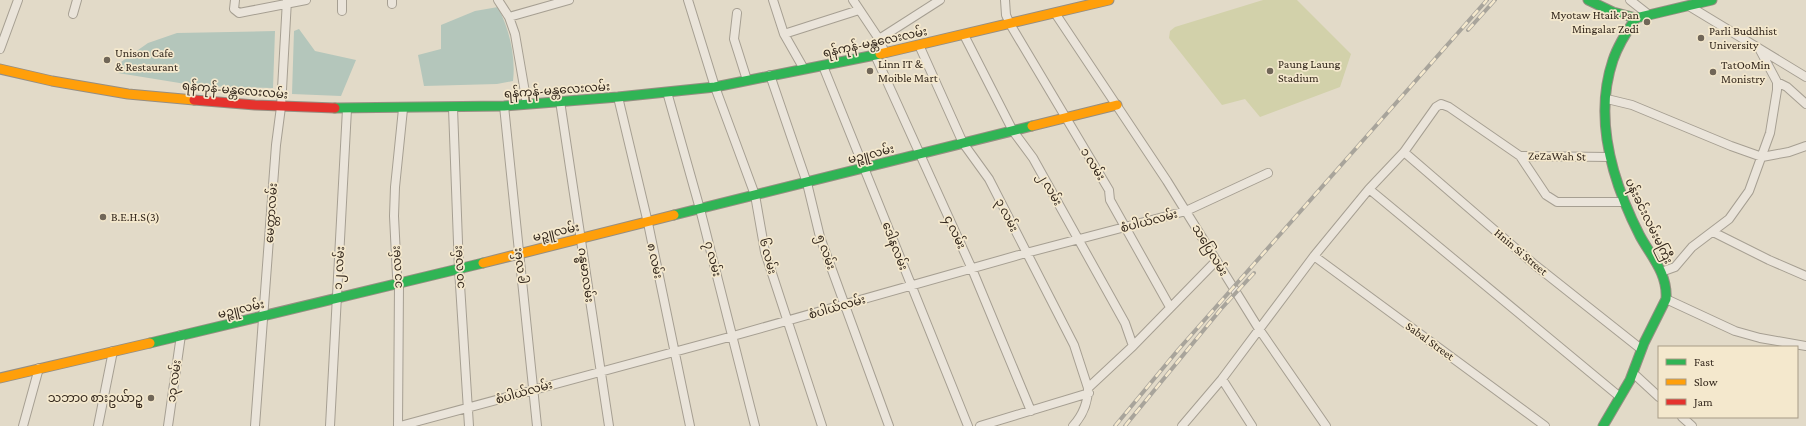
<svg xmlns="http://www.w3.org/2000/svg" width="1806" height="426" font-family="'Crimson Pro','Noto Sans Myanmar',serif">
<rect width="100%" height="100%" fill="#e2dac8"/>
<path fill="#d2d1aa" d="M1263,0H1297L1351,54L1340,87L1260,117L1245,99L1222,105L1169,38L1170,31L1175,27Z"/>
<path fill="#b4c6bb" d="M498,7C509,29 516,56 513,81L497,84L424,86L418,55L441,49V25L475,11Z
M299,29L315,51L356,60L341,96L292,94L294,31Z
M275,31L273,88L198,86L118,73L121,62L148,43L177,33Z"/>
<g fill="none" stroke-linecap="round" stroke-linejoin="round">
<g stroke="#a69f92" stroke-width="10">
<path id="street" d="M235,0L234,9L239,13L306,0
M342,0V11
M392,0V4
M498,0L509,17L515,34L527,104
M688,0L715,87L755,195L765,252L822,426
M773,0L784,34L804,69
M853,0L879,39L885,53
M1005,0L1006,15L1010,24L1109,190L1110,200L1170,307
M1630,0L1649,15
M1689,6L1806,77
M737,13L734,39L747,80
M1055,13L1167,181L1259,329L1326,426
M73,14L77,0
M509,17L569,0
M784,34L859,10
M964,35L1013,131L1033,158L1125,323L1133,346
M879,39L940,0
M919,45L963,143L989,179L1074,345L1088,388C1088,403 1083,415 1073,426
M0,49L18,0
M875,55L972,269L1031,411
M823,66L968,426
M770,75L807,183L820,237L889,426
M1777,82L1787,87L1806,104
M667,92L700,209L755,426
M618,97L648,223L690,426
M1607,99L1632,105L1731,146L1762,157L1789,152L1806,146
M560,101L609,426
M504,106L537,426
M453,108L459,269L469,426
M1404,152L1535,265L1641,349
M1520,156L1546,195L1557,202H1624
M1369,189L1620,397
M1713,232L1769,260L1806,276
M1314,256L1545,426
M1661,272L1675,267L1692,247L1729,219L1749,191L1770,133L1777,90V82L1760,50
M1666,299L1735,331L1760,338L1806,346
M1633,373L1659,397
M1222,379L1252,426
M1088,388L1133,346L1216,261
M1682,417L1692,426
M23,426L39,368
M98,426L113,351
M168,426L181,335
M255,426L276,145L281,107L287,0
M330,426L347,109
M398,426L399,284L397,276L394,216L395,187L403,109
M400,426L733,336L1026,253L1186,211L1268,173
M980,426L1089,393
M1182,426L1222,379L1314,256L1369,189L1404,152L1436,107L1441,104L1449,107L1520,156L1609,157"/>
</g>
<g stroke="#968e82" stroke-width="11">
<path id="fast" d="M1588,0L1613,12L1636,18L1712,0
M335,108L504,106L618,97L715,87L880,54
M674,215L1032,126
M150,343L483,263
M1603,426L1630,380L1644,343L1666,299C1668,274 1651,256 1640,236C1613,183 1593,119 1613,60C1618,45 1627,31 1636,18"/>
</g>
<g stroke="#968e82" stroke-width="11">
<path id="slow" d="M880,54L1109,0
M0,69L52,81L128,94L194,100
M1032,126L1117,105
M483,263L674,215
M0,378L150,343"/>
</g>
<g stroke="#968e82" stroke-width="11">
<path id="jam" d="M194,100L255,105L335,108"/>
</g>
<use href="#street" stroke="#eae4da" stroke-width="8"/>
<use href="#fast" stroke="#30b455" stroke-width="9"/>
<use href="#slow" stroke="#ff9f0a" stroke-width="9"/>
<use href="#jam" stroke="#e5322d" stroke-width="9"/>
<g stroke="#a8a49b" stroke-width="4">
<path id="rail" d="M1468,30L1495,0
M1115,426L1178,350L1487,0
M1125,426L1221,309L1254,273"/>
</g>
<use href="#rail" stroke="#f4e8cd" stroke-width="2.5" stroke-dasharray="8" stroke-linecap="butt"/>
</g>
<g fill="#706658" stroke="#f4e8cd" stroke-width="1.5">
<circle cx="1647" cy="22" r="4"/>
<circle cx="1701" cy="38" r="4"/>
<circle cx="107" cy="60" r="4"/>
<circle cx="870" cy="71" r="4"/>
<circle cx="1270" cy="71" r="4"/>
<circle cx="1713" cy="72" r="4"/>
<circle cx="103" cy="217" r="4"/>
<circle cx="151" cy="398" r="4"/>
</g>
<g text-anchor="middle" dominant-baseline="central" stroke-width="3.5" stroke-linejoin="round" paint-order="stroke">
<g font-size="12" fill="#33271c" stroke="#f4e8cd" text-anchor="start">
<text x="1639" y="15" text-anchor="end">Myotaw Htaik Pan<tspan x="1639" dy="14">Mingalar Zedi</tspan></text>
<text x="1709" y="31">Parli Buddhist<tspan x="1709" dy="14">University</tspan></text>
<text x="115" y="53">Unison Cafe<tspan x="115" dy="14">&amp; Restaurant</tspan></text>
<text x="878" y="64">Linn IT &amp;<tspan x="878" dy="14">Moible Mart</tspan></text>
<text x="1278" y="64">Paung Laung<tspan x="1278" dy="14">Stadium</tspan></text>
<text x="1721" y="65">TatOoMin<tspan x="1721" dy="14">Monistry</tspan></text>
<text x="111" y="217">B.E.H.S(3)</text>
<text x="143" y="398" text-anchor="end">သဘာဝ စားဥယ်ာဥ္</text>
</g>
<g font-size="12" fill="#33271c" stroke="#f4e8cd">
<text transform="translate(875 42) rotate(-12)">ရန်ကုန်-မန္တလေးလမ်း</text>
<text transform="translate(235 90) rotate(5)">ရန်ကုန်-မန္တလေးလမ်း</text>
<text transform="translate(557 90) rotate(-4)">ရန်ကုန်-မန္တလေးလမ်း</text>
<text transform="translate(871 154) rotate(-14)">မဉ္ဇူလမ်း</text>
<text transform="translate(1557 156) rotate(1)">ZeZaWah St</text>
<text transform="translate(1093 164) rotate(58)">၁ လမ်း</text>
<text transform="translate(1050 189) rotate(60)">၂ လမ်း</text>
<text transform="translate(271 213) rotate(-86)">မေတ္တာလမ်း</text>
<text transform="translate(1007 215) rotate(63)">၃ လမ်း</text>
<text transform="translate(1149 221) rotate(-15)">စံပါယ်လမ်း</text>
<text transform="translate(1649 221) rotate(64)">ပန်းခင်းလမ်းမကြီး</text>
<text transform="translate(556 232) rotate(-13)">မဉ္ဇူလမ်း</text>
<text transform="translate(955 232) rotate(65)">၄ လမ်း</text>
<text transform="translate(895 246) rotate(69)">ဒေါနလမ်း</text>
<text transform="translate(1210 250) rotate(59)">သပြေလမ်း</text>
<text transform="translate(826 252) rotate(71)">၅ လမ်း</text>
<text transform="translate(1521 252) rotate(40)">Hnin Si Street</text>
<text transform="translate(768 256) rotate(75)">၆ လမ်း</text>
<text transform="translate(713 259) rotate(76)">၇ လမ်း</text>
<text transform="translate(655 261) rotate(78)">၈ လမ်း</text>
<text transform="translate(519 266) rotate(-96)">၉ လမ်း</text>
<text transform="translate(397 267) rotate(-93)">၁၁ လမ်း</text>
<text transform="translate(459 267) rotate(-93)">၁၀ လမ်း</text>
<text transform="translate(339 268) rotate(-87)">၁၂ လမ်း</text>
<text transform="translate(586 275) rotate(82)">ဂန္ဓမာလမ်း</text>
<text transform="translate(837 307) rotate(-16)">စံပါယ်လမ်း</text>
<text transform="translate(241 309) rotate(-13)">မဉ္ဇူလမ်း</text>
<text transform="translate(1430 341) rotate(36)">Sabal Street</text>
<text transform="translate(174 381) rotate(-82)">၁၃ လမ်း</text>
<text transform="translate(524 392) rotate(-16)">စံပါယ်လမ်း</text>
</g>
</g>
<rect x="1658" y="346" width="140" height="72" fill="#f4e8cd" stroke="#a79b86"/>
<rect x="1666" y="359" width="20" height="6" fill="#30b455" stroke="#a79b86"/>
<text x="1694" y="366" font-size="12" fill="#33271c">Fast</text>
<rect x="1666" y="379" width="20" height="6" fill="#ff9f0a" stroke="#a79b86"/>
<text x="1694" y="386" font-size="12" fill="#33271c">Slow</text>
<rect x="1666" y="399" width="20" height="6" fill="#e5322d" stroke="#a79b86"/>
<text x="1694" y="406" font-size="12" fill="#33271c">Jam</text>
</svg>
